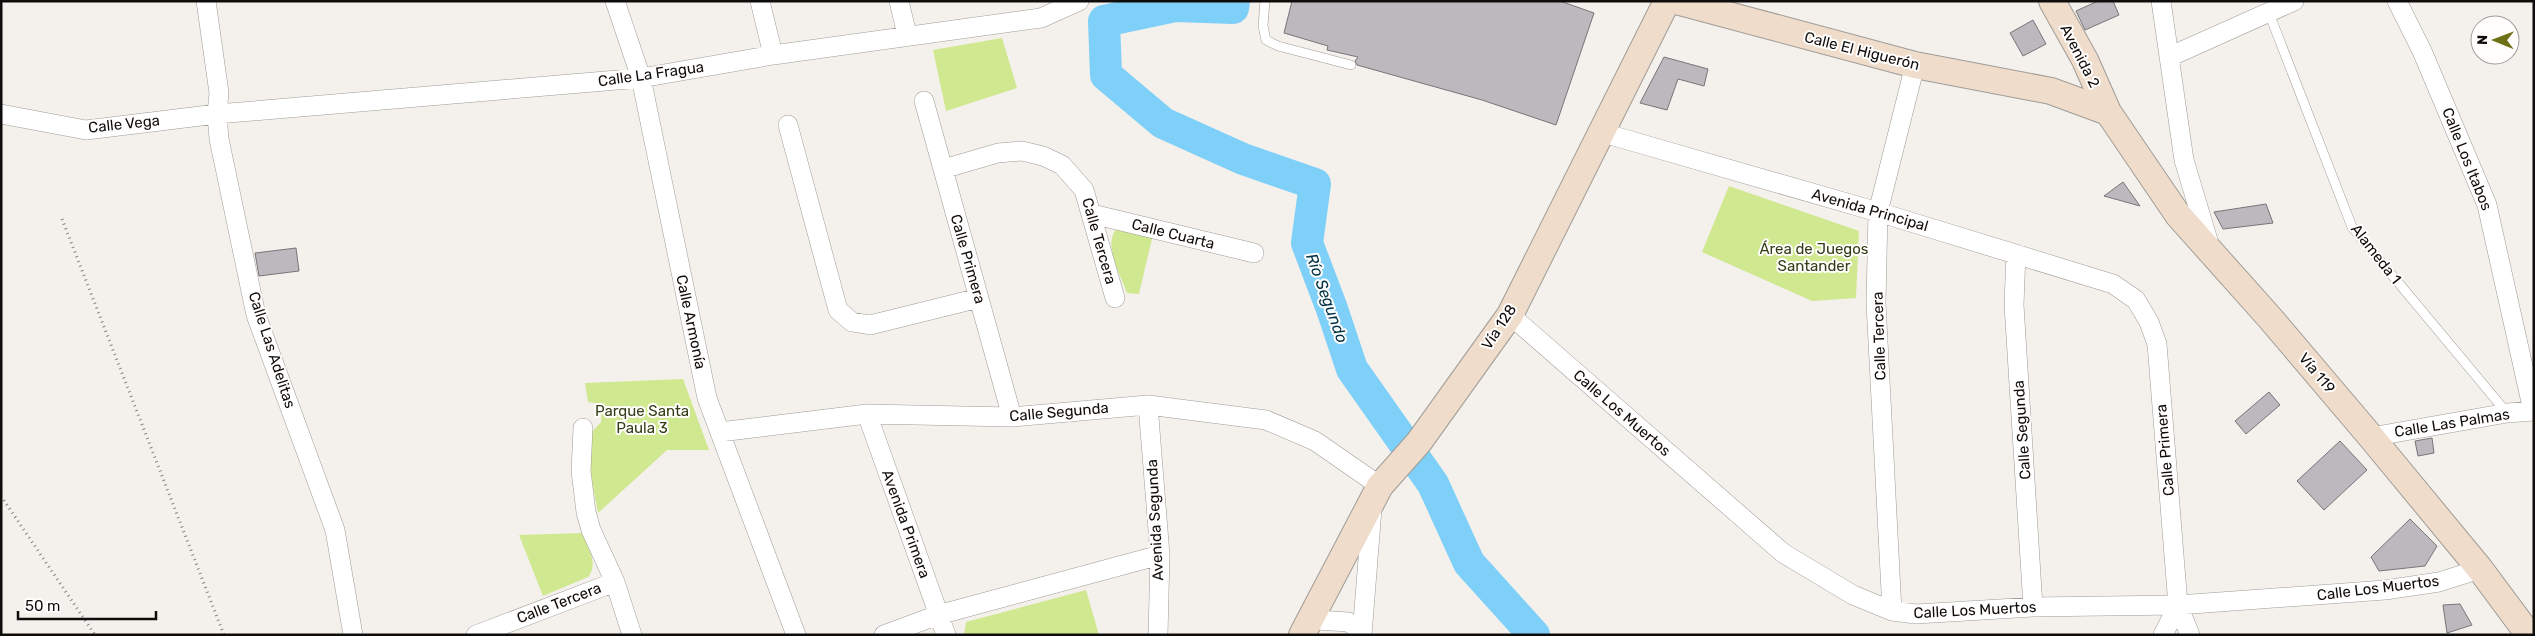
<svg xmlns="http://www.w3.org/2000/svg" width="2535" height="636" font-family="Rubik,sans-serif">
<rect width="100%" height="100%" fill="#f4f0ec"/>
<path fill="#d0e88f" d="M1002,38L1017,88L946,111L933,50Z
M1729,186L1859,231L1856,298L1812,301L1702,252Z
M1121,226L1153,234L1139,294L1127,293C1121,276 1099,238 1121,226Z
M683,379L709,450H667L598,513L591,476L589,435L601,422L602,404L588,402L585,383Z
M582,533C588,547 599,564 588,577L543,596L519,535Z
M1086,590L1099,635H964L966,622Z"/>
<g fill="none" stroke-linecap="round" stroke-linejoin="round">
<path stroke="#7fd0f8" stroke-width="32" d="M1234,1L1233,8L1175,6L1104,21L1106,75L1163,123L1243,159L1315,184L1307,243L1332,309L1352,369L1433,484L1469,563L1534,635"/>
</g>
<path fill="#bbb9be" stroke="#77757a" d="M1292,1H1560L1594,13L1556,125L1482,100L1357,65L1355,61L1358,57L1327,50L1328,46L1284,33Z
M2098,1H2113L2119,15L2085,30L2076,11Z
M2033,20L2046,44L2023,56L2010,33Z
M1664,57L1708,69L1704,86L1678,79L1667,110L1640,103Z
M2123,182L2140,206L2104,196Z
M2266,204L2273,223L2223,229L2214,212Z
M296,248L299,271L259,276L255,253Z
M2269,392L2280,405L2246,434L2235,421Z
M2432,438L2434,453L2418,456L2415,441Z
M2340,441L2367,470L2324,510L2297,481Z
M2410,519L2437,546L2425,566L2379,571L2371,557Z
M2460,604L2472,625L2447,633L2443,605Z"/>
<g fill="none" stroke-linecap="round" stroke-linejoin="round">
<g stroke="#9f9c97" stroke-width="10">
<path id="lane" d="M1265,1L1263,26L1266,40L1278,46L1351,65
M2269,13L2352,227L2507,413"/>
</g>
<g stroke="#9f9c97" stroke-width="20">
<path id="street" d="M206,1L219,93L217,114L219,139L256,315L335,530L353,635
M615,1L641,78L707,398L796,635
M760,1L773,55
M899,1L907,35
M2161,1L2184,160L2210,247
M2397,1L2422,51L2487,205L2533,411
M2169,57L2294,1
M924,101L1012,417
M1,114L86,130L217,114L641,78L773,55L1041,18L1079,1
M788,125L838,310L852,322L870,325L979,298
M1600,132L1878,212L2113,284L2136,300L2149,322L2157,344L2178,605L2190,635
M943,169L998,153L1022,151L1043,156L1062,165L1084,190L1115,298
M1092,214L1254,253
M2016,254L2014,305L2033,607
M1510,315L1783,553L1853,595L1892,611L1916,614L2033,607L2178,605L2385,590L2439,582L2480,569
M1148,405L1160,555L1158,635
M867,414L946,635
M583,428L581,471L586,512L591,530L615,582L632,635
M720,432L867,414L1012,417L1148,405L1266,420L1315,441L1380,486
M2371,437L2507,413L2534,411
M1892,611L1876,303L1878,212L1915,65
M1312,617L1317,620L1348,622L1362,631
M476,635L615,582
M884,635L938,615L1160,555
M1362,635L1372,509
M2163,635L2178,605"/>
</g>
<g stroke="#9f9c97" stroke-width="28">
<path id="secondary" d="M1676,1L1915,65L2051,91L2108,112
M2052,1L2085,60L2108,112L2178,215L2270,318L2371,437L2480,569L2529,635
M1302,635L1380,486L1419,442L1510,315L1667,1"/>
</g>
<path stroke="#858280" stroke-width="3" stroke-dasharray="1 4" stroke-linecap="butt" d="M62,219L224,635
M1,496L95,635"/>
<use href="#lane" stroke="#fff" stroke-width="9"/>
<use href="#street" stroke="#fff" stroke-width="19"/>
<use href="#secondary" stroke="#efdcca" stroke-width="26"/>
</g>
<g text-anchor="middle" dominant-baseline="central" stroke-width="4" stroke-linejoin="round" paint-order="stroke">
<g font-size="15" fill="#0f0d0c" stroke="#fffefd">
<text transform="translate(1862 51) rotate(14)">Calle El Higuerón</text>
<text transform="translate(2080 56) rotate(63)">Avenida 2</text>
<text transform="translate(651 74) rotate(-8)">Calle La Fragua</text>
<text transform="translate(124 124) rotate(-6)">Calle Vega</text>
<text transform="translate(2467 159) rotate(68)">Calle Los Itabos</text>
<text transform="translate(1870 210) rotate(16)">Avenida Principal</text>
<text transform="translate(1173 234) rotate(14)">Calle Cuarta</text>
<text transform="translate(1099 241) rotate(74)">Calle Tercera</text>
<text transform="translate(2376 254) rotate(52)">Alameda 1</text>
<text transform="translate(968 259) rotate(74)">Calle Primera</text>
<text transform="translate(691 322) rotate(78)">Calle Armonía</text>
<text transform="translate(1499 327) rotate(-57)">Vía 128</text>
<text transform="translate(1879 336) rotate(-92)">Calle Tercera</text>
<text transform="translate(272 350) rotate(72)">Calle Las Adelitas</text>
<text transform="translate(2317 373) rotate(50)">Vía 119</text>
<text transform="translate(1059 412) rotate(-5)">Calle Segunda</text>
<text transform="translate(1622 413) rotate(41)">Calle Los Muertos</text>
<text transform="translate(2452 423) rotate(-9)">Calle Las Palmas</text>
<text transform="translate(2022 430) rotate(-94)">Calle Segunda</text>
<text transform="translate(2165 450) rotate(-95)">Calle Primera</text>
<text transform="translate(1155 520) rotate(-93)">Avenida Segunda</text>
<text transform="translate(906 524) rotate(70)">Avenida Primera</text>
<text transform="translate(2378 588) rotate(-7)">Calle Los Muertos</text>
<text transform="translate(559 603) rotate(-21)">Calle Tercera</text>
<text transform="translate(1975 610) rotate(-3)">Calle Los Muertos</text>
</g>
<g font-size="15" fill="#333d16" stroke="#fffefd">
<text x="1814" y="249">Área de Juegos<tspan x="1814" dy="17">Santander</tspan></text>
<text x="642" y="411">Parque Santa<tspan x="642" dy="17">Paula 3</tspan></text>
</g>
<g font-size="16" font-style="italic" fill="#013347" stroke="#fffefd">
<text transform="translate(1327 298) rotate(70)">Río Segundo</text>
</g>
</g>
<rect width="2535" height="636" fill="none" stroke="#0f0d0c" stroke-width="5"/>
<g transform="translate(2495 40) rotate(271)"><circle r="24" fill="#fffefd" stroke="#9f9e9d"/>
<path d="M0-4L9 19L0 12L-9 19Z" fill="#6e7015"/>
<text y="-8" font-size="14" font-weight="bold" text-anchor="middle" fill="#0f0d0c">N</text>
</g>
<path d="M18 611v8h138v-8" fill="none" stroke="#0f0d0c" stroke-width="2.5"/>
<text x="25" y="611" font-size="15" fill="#0f0d0c" stroke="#fffefd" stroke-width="4" paint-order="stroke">50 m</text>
</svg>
